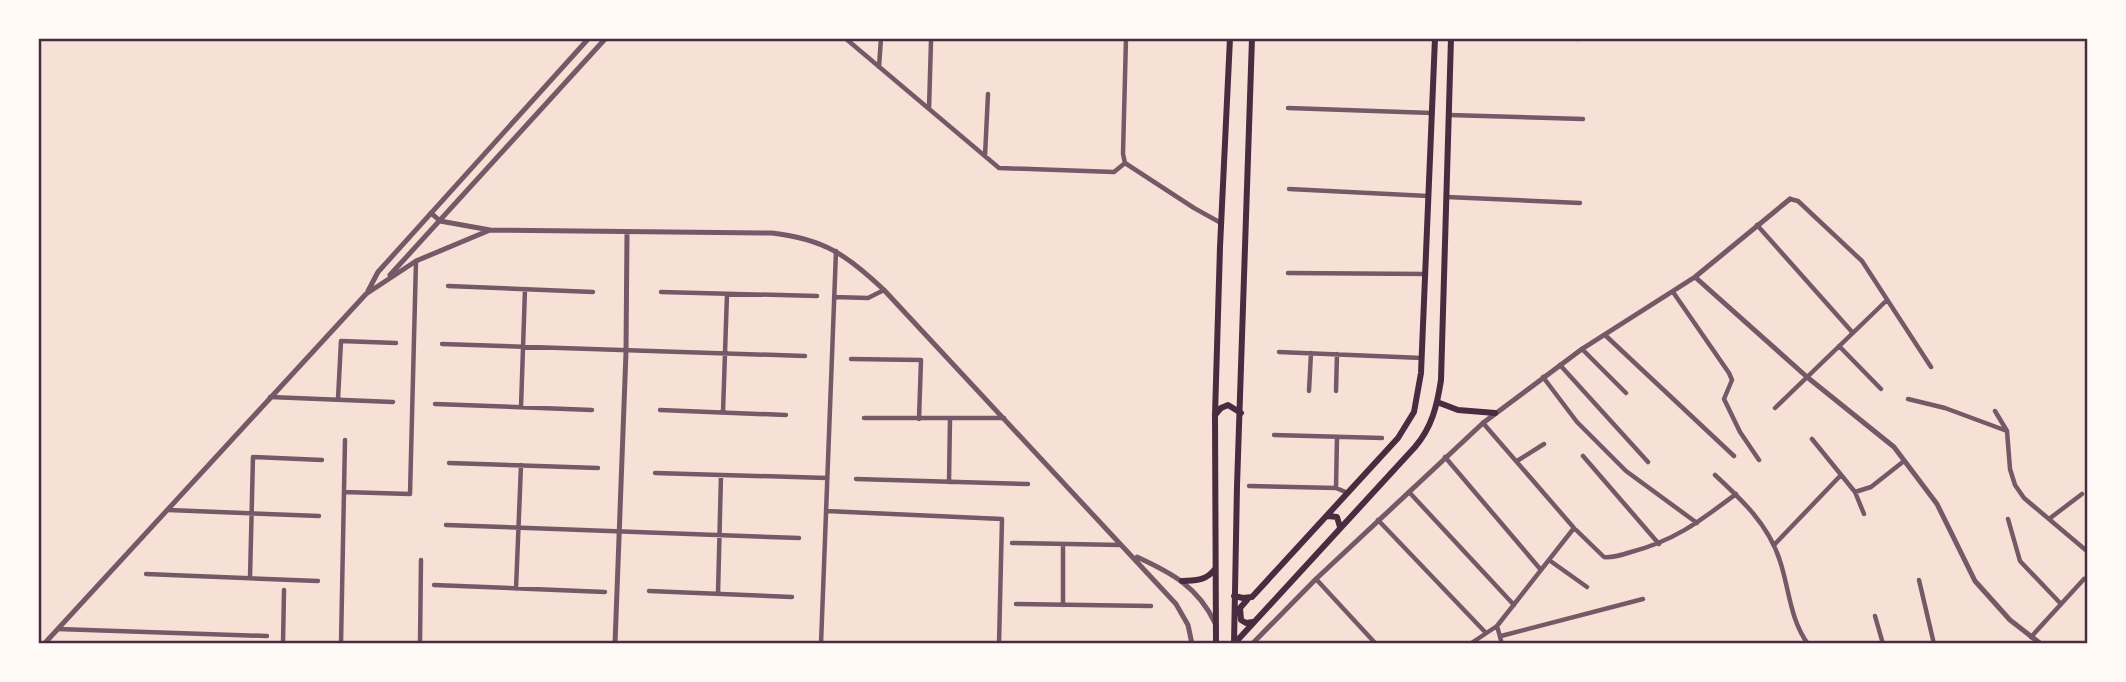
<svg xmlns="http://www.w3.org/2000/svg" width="2126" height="682" font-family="Poppins,sans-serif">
<rect width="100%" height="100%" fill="#f7e1d7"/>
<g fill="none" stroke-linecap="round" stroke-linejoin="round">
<path stroke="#755966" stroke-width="4.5" d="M845,38L999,168L1114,172L1125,163
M1126,38L1123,154L1125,163L1194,208L1221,223
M1565,38L1578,39
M879,67L881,38
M1288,108L1432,113
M929,109L931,41
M1449,115L1583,119
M985,156L988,94
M1289,189L1428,196
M1447,197L1580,203
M1790,199L1798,201L1862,261L1931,367
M1757,225L1853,333
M1288,273L1426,274
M448,286L593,292
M661,292L817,296
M1673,292L1729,373L1732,380L1724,399L1740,432L1759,460
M834,297L868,298L884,290
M1605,335L1734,456
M442,344L805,356
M1839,346L1881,389
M1582,349L1626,393
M1279,352L1422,358
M851,359L921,360L919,419
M1560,365L1648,462
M1543,377L1577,422L1626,471L1697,523
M1309,391L1311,353
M1336,391L1337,354
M270,397L393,402
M338,399L341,341L396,343
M1908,399L1945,408L2007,431
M435,404L592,410
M521,407L525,289
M1775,408L1886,301
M660,410L786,415
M1995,411L2007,431L2010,469L2015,485L2024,498L2088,552
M723,412L727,294
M864,418H1004
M1483,423L1574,528L1604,557C1613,558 1622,555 1631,552C1676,540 1700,521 1736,494
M1274,435L1382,438
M1812,439L1855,492L1864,514
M1583,456L1659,544
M1445,457L1541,570
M1517,461L1544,444
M449,463L598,468
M655,473L827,478
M1715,475C1741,499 1769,525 1780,561C1789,588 1790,620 1808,644
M856,479L1028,484
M949,482L950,419
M1249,486L1336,488L1348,493
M1336,488L1337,437
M344,492L410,494L416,261
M1409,492L1514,605
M1855,492L1871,487L1904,461
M168,510L319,516
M826,511L1002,519L999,644
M2008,519L2020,561L2061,604
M2049,519L2082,494
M1378,520L1486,633
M446,525L799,538
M1012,543L1121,545
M1774,545L1841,475
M1549,560L1587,587
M146,574L318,581
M250,578L253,457L322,460
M1316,579L1376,644
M1919,580L1934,644
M434,585L605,592
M516,589L521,465
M649,591L792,597
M718,594L721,475
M1016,604L1151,606
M1063,605V544
M1875,616L1883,644
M1497,626L1502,644
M58,629L267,636
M1501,636L1643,599
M2031,637L2084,579
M283,644L284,590
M341,644L345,440
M420,644L421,560
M821,644L836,251
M1470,644L1497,626L1574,528"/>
<path stroke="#755966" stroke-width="5" d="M431,213L440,221L490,230
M390,275L606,38
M1695,277L1807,377L1894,447L1937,504L1975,581L2010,620L2041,644
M368,291L378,272L589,38
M1137,557C1172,573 1198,587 1215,623
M44,644L366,294L416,261L490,230L772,233C824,239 847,255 884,290L1176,604L1188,625L1192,644
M615,644L626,352L627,232
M1252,644L1316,579L1483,423L1582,349L1695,277L1790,199"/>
<path stroke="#4a2c40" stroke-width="6" d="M1437,402L1458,410L1495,413
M1215,415L1221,408L1228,405L1241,413
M1328,516L1337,517L1340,527
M1182,581C1196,580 1206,581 1215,569
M1234,596L1243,598L1252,597L1398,438L1414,412L1421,373L1435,38
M1247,600L1240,608L1241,620L1246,623L1253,622
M1216,644L1215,415L1220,247L1230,38
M1234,644L1415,447C1432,427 1437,406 1441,380L1451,38
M1234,644L1237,486L1252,38"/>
</g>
<rect width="2126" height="682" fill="none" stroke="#fffaf5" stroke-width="80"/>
<rect x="40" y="40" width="2046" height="602" fill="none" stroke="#4a2c40" stroke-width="2.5"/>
</svg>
